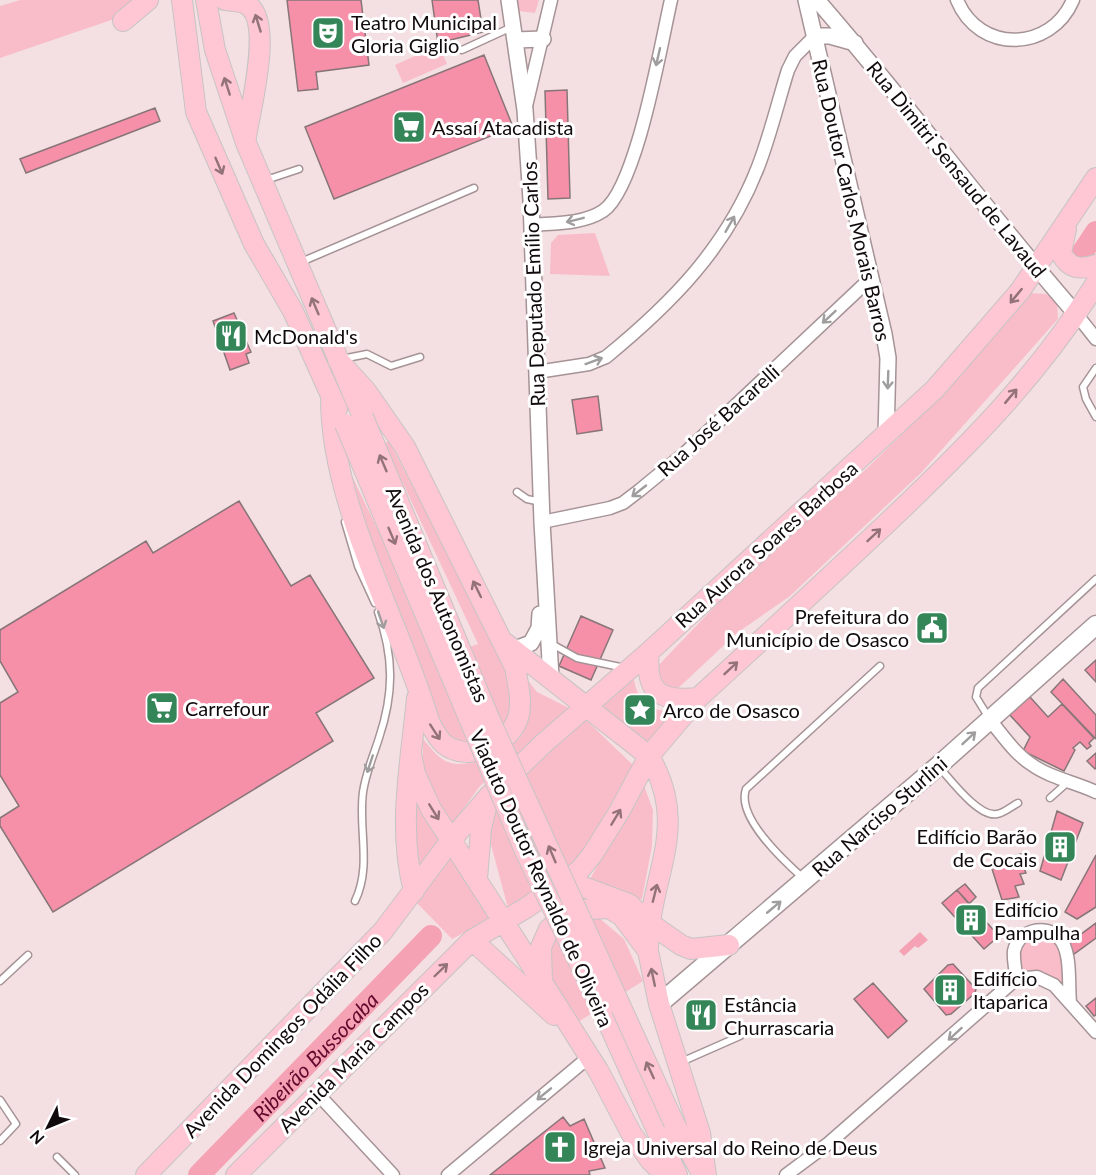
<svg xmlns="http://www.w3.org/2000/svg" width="1096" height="1175" font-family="Lato,sans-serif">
<rect width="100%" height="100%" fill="#f4e0e3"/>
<path fill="#f9bdc9" d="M20,0H134L126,15L0,58V6Z
M517,0H539L535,13L519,11Z
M439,45L447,64L403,83L395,65Z
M595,233L610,276L550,274L551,243L558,235Z
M1030,293L1046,294L1057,303L1058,319L921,473L790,596L737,633L673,693L653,671L743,577L864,471L930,407Z
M389,441L507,668C515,701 516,742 471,746C463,747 452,741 444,739L348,478H353L439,657L478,644L384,443Z
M633,672C635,701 651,716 680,709L644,746L591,706Z
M526,678L537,692L571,709L480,786L451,826L422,779L423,739C431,748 440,761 451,763C472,768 517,751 524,730C528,715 525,693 526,678Z
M584,718L633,765L585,851L561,881L508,908L490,841L495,800Z
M643,783L653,810L652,846L642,899L630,900L590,879Z
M412,793L424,817L441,840L416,875Z
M451,854L492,918L452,939L415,901Z
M598,917L624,939L643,981L575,1024C567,1011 551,994 547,980C540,956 559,933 574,918Z
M1049,934L1062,951L1063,988C1050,974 1037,971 1018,974L1019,950L1027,939Z"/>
<path fill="#f4a2b4" d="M920,932L928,940L918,948L915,946L904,956L899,951Z"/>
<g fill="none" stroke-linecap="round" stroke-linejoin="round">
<g stroke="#f4a2b4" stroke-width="22">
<path d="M1082,253L1096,232"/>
<path id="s1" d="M199,1175L431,936"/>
</g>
</g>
<path fill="#f590a8" stroke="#877578" stroke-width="1.5" d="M287,0H361L369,65L316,72L318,89L298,91Z
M432,0H478L483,32L438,43Z
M484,55L513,127L334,199L305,127Z
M567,90L570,198L548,199L545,91Z
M155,108L160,121L26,173L20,159Z
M234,313L251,352L246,354L249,363L230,370L213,321Z
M598,396L602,430L577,434L572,400Z
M239,501L291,586L310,575L374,678L316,713L333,741L53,912L0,826V818L19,806L0,775V703L18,692L0,661V630L146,541L153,553Z
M581,616L613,630L591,680L559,666Z
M1096,660V682L1085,670Z
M1063,679L1096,715V739L1051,692Z
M1030,697L1048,717L1062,704L1094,738L1089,743L1091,746L1087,749L1080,742L1073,748L1075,750L1064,771L1023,751L1030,737L1009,714Z
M1096,753V768L1095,769L1087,761Z
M1057,811L1083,823L1061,880L1040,871Z
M1025,853L1029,865L1024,868L1026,873L1020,874L1024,884L1015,886L1019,897L1002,900L992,869L1007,863L1005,858Z
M1096,855V907L1077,919L1065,912Z
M965,884L976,897L969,904L957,890Z
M957,890L999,936L984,949L942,903Z
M1096,923V938L1074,954L1069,943Z
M953,964L976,989L975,993L951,1014L946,1015L924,989L948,965Z
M873,983L907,1021L888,1038L854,999Z
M1096,998V1015L1094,1016L1086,1006Z
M563,1117L570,1126L584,1119L605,1168L589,1171L590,1175H490Z"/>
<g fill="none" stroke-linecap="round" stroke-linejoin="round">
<g stroke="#a59396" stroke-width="9">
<path id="service" d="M462,50L512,27
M266,180L299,169
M301,262L474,188
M342,359L367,354L391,366L420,357
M1096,368L1083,387L1086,399L1096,417
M517,492L527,499L541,502
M345,522L358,566L375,603
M550,643L577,658L625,668
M989,718L976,697L978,688L1096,579
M939,767C950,779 979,818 997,814C1004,813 1012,806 1018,803
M1050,798L1068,782
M803,878C784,861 736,817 746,789L880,666
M355,901C372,866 358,829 363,792C366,772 373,757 379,738C394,693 394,657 378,612
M0,981L28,955
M681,1062L740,1036
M0,1100L16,1124L0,1141
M57,1157L75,1175"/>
</g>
<g stroke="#a59396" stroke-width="15">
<path id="minor" d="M957,0C979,54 1051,52 1073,0
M526,106L551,0
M532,225C555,223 583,224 603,211C637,188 661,43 671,0
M1077,315L1096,339
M537,372L589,364L606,357C672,303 727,247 758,167C770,136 778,102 788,70L795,56L815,36
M542,522L610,508L623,503L640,490L685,453L872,277
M989,719C1002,734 1014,753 1031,764C1050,778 1075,782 1096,792
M1016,979C1016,970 1013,960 1014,951C1018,931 1045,923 1059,938C1072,951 1068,984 1070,1002
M316,1092L393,1175
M448,1175L589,1057
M786,1175L829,1143L1016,979L1037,977L1054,985L1096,1032"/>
</g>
<g stroke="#a59396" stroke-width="18">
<path id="tertiary" d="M509,0L525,110L531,200L542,522L551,678
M806,0L884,334L888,358L886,436
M817,0C906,102 987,212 1077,315
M815,36H830L855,43
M515,40L543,39
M515,649L531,643L539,628L540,614"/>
</g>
<g stroke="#a59396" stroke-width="21">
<path id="secondary" d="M659,1004L938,766L1096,625"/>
</g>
<g stroke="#c6c4c5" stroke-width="22">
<path id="primary" d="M182,0L196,112L254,244L293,311L337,409
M206,0L215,50L246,143L363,417
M225,0C231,1 239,1 244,3C276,15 250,109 246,137
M123,21L148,0
M1066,229L1061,253C1069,269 1080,270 1096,265
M331,398C331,506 398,617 429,721C433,729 437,738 444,744C467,762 504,747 516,723C524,707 518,684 515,667L405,447L366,391L338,360
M505,643L649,756C692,829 648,876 648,951
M649,652C645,692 659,702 698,698
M412,758L415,774L431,809L541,980
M477,879L481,829L488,799
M568,881L629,904L648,922L681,945L691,949L729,945
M414,891C397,828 411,762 417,698
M472,940L554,1015
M602,1009L677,1175
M674,1123L703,1175
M146,1175L383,931L452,839L489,796L544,743L649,652L935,389L1020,291L1096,178
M236,1175L472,940L526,908L579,871L592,855L619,812L649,756L698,698C761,641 823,583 885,525C962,452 1040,375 1096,283
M665,1175L650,1160L631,1133L599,1072L542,982L541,947L549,929L571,910L609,908L622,916L648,951L659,1004L700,1133L706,1175"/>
</g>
<use href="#service" stroke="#fff" stroke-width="6"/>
<use href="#minor" stroke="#fff" stroke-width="12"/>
<use href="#tertiary" stroke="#fff" stroke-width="15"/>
<use href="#secondary" stroke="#fff" stroke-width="18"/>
<use href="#primary" stroke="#fec7d3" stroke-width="20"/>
<g stroke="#c6c4c5" stroke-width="22" stroke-linecap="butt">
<path id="primary-bridge" d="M363,417L492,725L674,1123
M345,424L525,851L602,1009"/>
</g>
<use href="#primary-bridge" stroke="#fec7d3" stroke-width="20"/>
</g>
<defs><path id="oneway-shaft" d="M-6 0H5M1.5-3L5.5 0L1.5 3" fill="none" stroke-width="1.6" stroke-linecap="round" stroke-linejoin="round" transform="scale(1.5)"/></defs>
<g stroke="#937279">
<use href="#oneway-shaft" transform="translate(258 23) rotate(-107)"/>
<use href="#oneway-shaft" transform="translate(227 86) rotate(-108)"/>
<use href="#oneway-shaft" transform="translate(219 166) rotate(67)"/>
<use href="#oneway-shaft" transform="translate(1016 296) rotate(129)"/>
<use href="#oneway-shaft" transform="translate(315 306) rotate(-113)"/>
<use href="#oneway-shaft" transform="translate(1011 396) rotate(-50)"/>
<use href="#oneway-shaft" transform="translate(383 463) rotate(-113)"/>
<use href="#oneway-shaft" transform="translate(874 535) rotate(-43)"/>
<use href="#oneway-shaft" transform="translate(392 536) rotate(67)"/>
<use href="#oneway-shaft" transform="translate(477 589) rotate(-116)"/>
<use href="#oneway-shaft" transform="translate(731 668) rotate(-43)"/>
<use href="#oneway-shaft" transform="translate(435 732) rotate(57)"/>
<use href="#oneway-shaft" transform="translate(434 812) rotate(58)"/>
<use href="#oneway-shaft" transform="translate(616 817) rotate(-59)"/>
<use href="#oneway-shaft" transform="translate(552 854) rotate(-113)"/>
<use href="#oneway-shaft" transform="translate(655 893) rotate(-76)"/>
<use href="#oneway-shaft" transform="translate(441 970) rotate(-44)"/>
<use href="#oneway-shaft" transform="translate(653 977) rotate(-102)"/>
<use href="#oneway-shaft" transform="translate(650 1070) rotate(-115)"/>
</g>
<g stroke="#a09d9e">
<use href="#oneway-shaft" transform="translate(658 57) rotate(103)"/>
<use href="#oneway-shaft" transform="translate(575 220) rotate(166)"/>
<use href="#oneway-shaft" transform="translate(730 224) rotate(-60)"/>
<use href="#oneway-shaft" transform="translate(829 317) rotate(137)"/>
<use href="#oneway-shaft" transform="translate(594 361) rotate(-20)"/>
<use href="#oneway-shaft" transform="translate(888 380) rotate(92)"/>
<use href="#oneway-shaft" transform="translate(639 491) rotate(142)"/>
<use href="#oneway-shaft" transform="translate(381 620) rotate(71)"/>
<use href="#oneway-shaft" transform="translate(969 738) rotate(-43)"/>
<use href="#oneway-shaft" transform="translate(370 764) rotate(108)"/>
<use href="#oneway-shaft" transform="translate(774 907) rotate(-40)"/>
<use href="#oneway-shaft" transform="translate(955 1034) rotate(138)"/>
<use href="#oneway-shaft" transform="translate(544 1094) rotate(141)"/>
</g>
<defs>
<g id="theatre-square" transform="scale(1.725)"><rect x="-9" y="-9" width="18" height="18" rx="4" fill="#348557" stroke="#fff"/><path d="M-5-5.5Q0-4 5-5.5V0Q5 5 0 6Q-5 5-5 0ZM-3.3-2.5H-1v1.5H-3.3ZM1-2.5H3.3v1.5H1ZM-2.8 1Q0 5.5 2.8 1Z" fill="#fff"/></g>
<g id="supermarket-square" transform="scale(1.725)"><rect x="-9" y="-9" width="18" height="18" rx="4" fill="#348557" stroke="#fff"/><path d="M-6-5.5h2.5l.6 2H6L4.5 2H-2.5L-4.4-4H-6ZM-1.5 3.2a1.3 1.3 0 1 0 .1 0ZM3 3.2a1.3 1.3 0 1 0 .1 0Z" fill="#fff"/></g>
<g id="restaurant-square" transform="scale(1.725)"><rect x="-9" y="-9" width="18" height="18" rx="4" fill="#348557" stroke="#fff"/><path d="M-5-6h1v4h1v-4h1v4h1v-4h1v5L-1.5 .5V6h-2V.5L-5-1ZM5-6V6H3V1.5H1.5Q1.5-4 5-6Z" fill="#fff"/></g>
<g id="civic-square" transform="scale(1.725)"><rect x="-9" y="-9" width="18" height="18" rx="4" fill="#348557" stroke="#fff"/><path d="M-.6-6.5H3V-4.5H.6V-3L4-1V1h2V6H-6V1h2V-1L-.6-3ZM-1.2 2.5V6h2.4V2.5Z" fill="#fff"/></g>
<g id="sight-square" transform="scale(1.725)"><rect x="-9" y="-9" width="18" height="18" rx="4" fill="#348557" stroke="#fff"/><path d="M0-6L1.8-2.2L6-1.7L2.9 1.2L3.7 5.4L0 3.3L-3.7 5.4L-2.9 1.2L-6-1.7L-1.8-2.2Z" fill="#fff"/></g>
<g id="building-square" transform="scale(1.725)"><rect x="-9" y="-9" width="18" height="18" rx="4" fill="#348557" stroke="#fff"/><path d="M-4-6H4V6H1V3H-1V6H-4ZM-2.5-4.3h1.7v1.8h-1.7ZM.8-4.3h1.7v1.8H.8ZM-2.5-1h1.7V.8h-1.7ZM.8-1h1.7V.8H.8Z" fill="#fff"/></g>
<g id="church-square" transform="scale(1.725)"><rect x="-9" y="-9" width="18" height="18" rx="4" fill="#348557" stroke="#fff"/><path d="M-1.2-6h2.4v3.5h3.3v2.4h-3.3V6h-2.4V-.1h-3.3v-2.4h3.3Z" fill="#fff"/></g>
</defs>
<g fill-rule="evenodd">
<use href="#theatre-square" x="328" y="33"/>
<use href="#supermarket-square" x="409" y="127"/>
<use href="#restaurant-square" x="231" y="336"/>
<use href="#civic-square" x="932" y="628"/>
<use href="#supermarket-square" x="162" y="708"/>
<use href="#sight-square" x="640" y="710"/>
<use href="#building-square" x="1060" y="847"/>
<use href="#building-square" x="971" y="920"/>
<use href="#building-square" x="950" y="990"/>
<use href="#restaurant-square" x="701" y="1015"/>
<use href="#church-square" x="560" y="1147"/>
</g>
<g text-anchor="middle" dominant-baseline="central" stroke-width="6" stroke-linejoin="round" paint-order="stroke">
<g font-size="20" fill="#110a0c" stroke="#fff" text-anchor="start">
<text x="351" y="22">Teatro Municipal<tspan x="351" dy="23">Gloria Giglio</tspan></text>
<text x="432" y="127">Assaí Atacadista</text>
<text x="254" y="336">McDonald's</text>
<text x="909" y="616" text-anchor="end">Prefeitura do<tspan x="909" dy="23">Município de Osasco</tspan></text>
<text x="185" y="708">Carrefour</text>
<text x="663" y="710">Arco de Osasco</text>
<text x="1037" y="836" text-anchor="end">Edifício Barão<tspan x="1037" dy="23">de Cocais</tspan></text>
<text x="994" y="909">Edifício<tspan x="994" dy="23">Pampulha</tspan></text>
<text x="973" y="978">Edifício<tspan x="973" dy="23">Itaparica</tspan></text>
<text x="724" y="1004">Estância<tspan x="724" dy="23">Churrascaria</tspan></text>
<text x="583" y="1147">Igreja Universal do Reino de Deus</text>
</g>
<g font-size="20" fill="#110a0c" stroke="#fff">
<text transform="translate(957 169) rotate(51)">Rua Dimitri Sensaud de Lavaud</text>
<text transform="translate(852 200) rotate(77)">Rua Doutor Carlos Morais Barros</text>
<text transform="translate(533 284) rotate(-92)">Rua Deputado Emílio Carlos</text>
<text transform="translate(718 420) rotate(-42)">Rua José Bacarelli</text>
<text transform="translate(766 544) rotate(-42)">Rua Aurora Soares Barbosa</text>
<text transform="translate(438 594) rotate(67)">Avenida dos Autonomistas</text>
<text transform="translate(879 816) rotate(-41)">Rua Narciso Sturlini</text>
<text transform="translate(542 878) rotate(66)">Viaduto Doutor Reynaldo de Oliveira</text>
<text transform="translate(282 1035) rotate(-46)">Avenida Domingos Odália Filho</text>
<text transform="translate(353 1057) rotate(-45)">Avenida Maria Campos</text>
</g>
<g font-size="21" font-style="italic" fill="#63072c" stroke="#fff">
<text stroke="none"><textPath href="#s1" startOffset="166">Ribeirão Bussocaba</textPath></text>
</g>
</g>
<g transform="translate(48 1127) rotate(227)" stroke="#ffffff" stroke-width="4.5" paint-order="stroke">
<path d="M0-4.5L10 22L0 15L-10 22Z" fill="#110a0c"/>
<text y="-9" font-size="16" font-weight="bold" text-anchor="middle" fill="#110a0c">N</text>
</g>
</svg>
